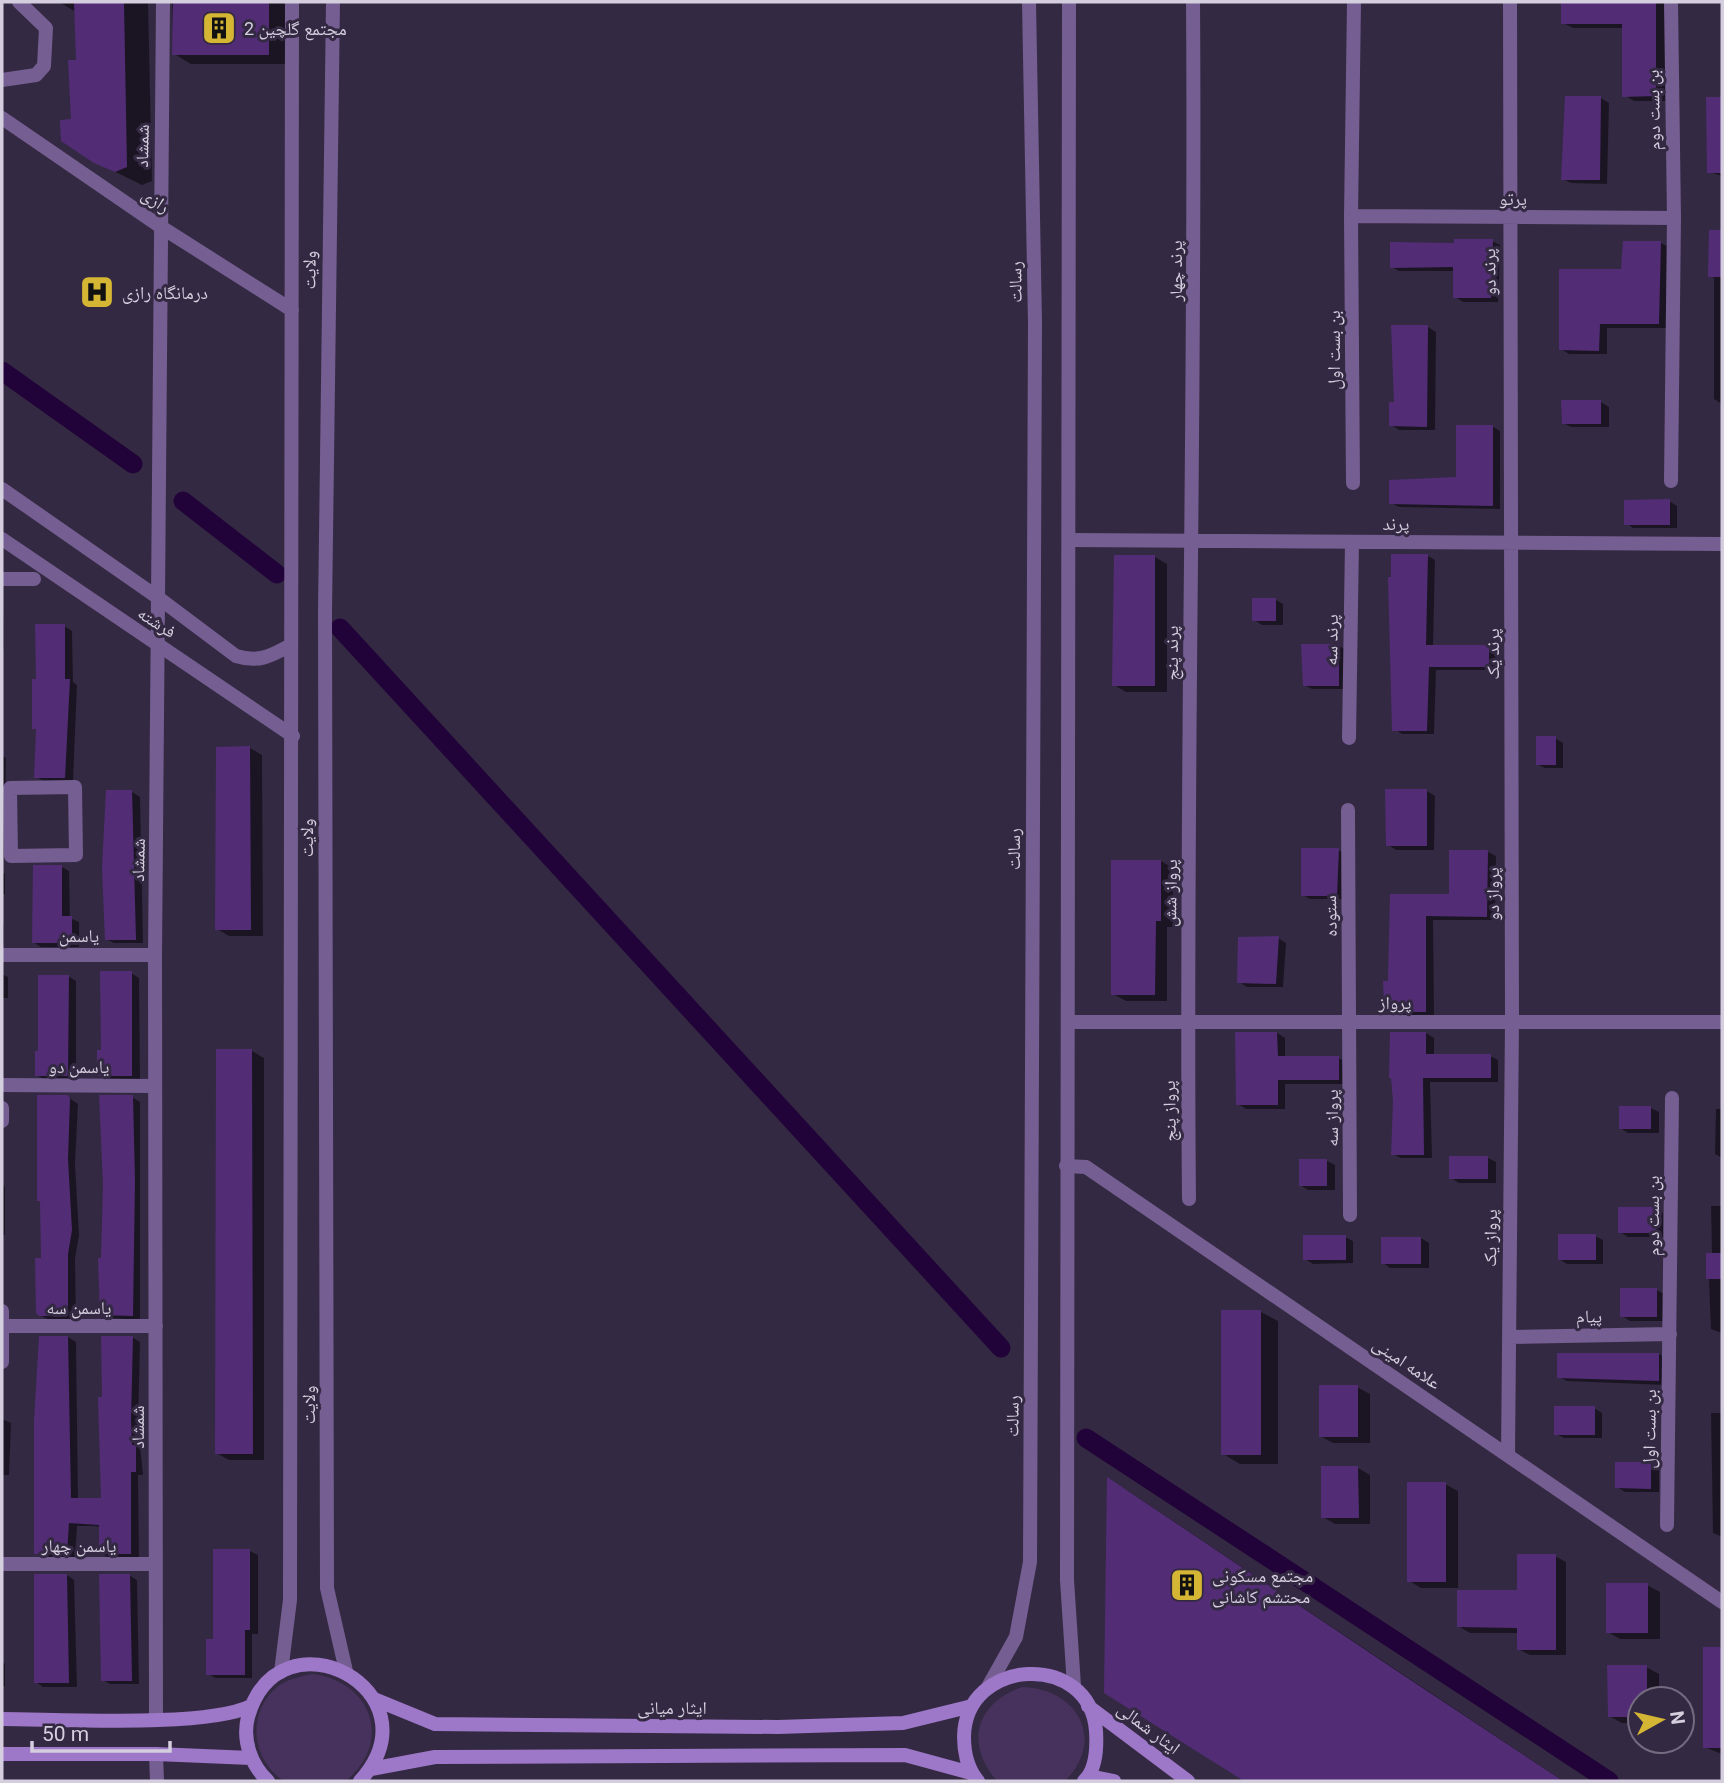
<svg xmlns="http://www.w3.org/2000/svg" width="1724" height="1783" font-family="Roboto,'Noto Naskh Arabic',sans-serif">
<rect width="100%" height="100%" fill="#342942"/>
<path fill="#46325c" d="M312,1674C371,1681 394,1741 346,1781H284C252,1760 246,1714 276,1688C286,1679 299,1677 312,1674Z
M1022,1687C1076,1688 1107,1739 1065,1781H997C965,1744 975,1704 1022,1687Z"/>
<path fill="#0007" d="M59,2H148L152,181L142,185L95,162L72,121L78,61L76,12Z
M172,2H285V64H191L174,54Z
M1563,2H1666V101H1634L1624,95V28H1573L1563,23Z
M1601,98L1609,103L1607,184L1571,183L1563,179Z
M1708,99H1722V176L1709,172Z
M1492,241L1500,245L1498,302H1463L1455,297V271H1399L1392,267L1456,244Z
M1624,243H1661L1669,247L1666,328H1607V354H1569L1561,349L1622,271Z
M1710,255H1722V404L1714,399V278L1710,276Z
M1428,327L1436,332L1435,430H1399L1391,425L1395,404Z
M1601,402L1609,407V427H1571L1563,423Z
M1492,426L1500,431V509L1399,507L1391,503L1458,479Z
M1669,501L1677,506V528H1633L1626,523Z
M1428,556L1435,560L1433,647H1489L1497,652L1496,670H1436L1434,734H1402L1394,729Z
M1155,557L1167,564V692H1126L1114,685Z
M2,600L3,601L4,649H2Z
M1276,600L1283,604V625H1262L1254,620Z
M64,626L72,631L73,682L77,685L73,781H44L36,777L38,731L34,728L38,681Z
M1339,646L1347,650L1346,689H1312L1304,685Z
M2,684L3,685L2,722Z
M1555,738L1563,743V768H1545L1537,764Z
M250,748L262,755L263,936H229L217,929Z
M2,755L6,758L5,812H2Z
M1427,791L1435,796L1434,850H1396L1388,845Z
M132,792L140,797L143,943H114L106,939Z
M1338,850L1346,854L1345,899H1310L1303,895Z
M1488,852L1496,856L1495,920H1433L1434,1016H1400L1385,1002L1390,983L1391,896H1451Z
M1161,861L1173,868V927H1167V1001H1126L1113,994Z
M62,867L69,871L70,918L79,922V947H41L33,942Z
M2,872L5,874V894H2Z
M2,924L4,925V945H2Z
M1278,938L1286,943L1283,987H1247L1239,982Z
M131,973L139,978L140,1080H107L99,1075L103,1052Z
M2,974L8,977V998H2Z
M68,976L76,981V1079H44L36,1075L40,1053Z
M1277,1033L1285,1038V1058H1338L1346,1062V1084H1285V1109H1246L1238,1104Z
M1426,1033L1434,1038V1056H1490L1498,1060V1082H1430L1432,1158H1401L1393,1154V1079Z
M252,1051L264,1058V1460H229L216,1453Z
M68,1097L78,1104L75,1164L79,1235L75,1259L76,1320H49L40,1315L43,1260Z
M132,1097L140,1102V1320L110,1318L102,1314L103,1260Z
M1651,1108L1659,1112V1133H1628L1620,1128Z
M1716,1109H1722V1158L1715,1154Z
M1488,1158L1496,1162V1183H1459L1451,1178Z
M1327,1161L1335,1165V1190H1308L1300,1185Z
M2,1185L5,1187V1235H2Z
M1711,1206H1722V1333L1711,1329L1708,1255H1712Z
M1656,1209L1663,1213V1237H1628L1620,1232Z
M1595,1236L1603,1240V1264H1567L1559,1259Z
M1345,1237L1353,1241V1263L1313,1264L1305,1259Z
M1421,1238L1429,1243V1268H1390L1383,1263Z
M1657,1290L1664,1294V1321H1630L1622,1316Z
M1261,1312L1278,1321V1464H1240L1223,1454Z
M68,1337L76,1342L78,1500L103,1499V1399L132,1337L140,1342L138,1425L143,1475H138L139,1558H109L101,1553V1527L94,1526H77L75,1558H44L36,1553Z
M1659,1354L1667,1359L1666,1385L1567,1381L1559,1377Z
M1357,1387L1370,1394V1443H1333L1320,1436Z
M1594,1408L1602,1413V1438H1564L1556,1434Z
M1711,1413H1722V1537L1713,1533Z
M2,1419L11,1423L9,1475H2Z
M1651,1464L1659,1469V1492H1625L1617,1487Z
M1358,1468L1370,1475V1524H1335L1323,1517Z
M1109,1480L1131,1493L1563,1781H1247L1106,1692Z
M1445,1484L1458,1491V1588H1421L1409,1581Z
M250,1551L258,1555V1634H252V1678H216L208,1674L215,1641Z
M1555,1556L1566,1562V1655H1530L1518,1649V1633H1470L1458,1626L1518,1591Z
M67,1575L74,1580L77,1687H43L36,1682Z
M129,1575L137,1580L139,1684H110L103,1680Z
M1647,1585L1660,1592V1639H1620L1608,1632Z
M1704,1649H1722V1754L1704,1747Z
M2,1662L5,1664V1686H2Z
M1646,1667L1659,1674V1699H1640V1723H1622L1609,1716Z"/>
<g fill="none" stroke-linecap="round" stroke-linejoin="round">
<path stroke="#210339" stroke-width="19" d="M2,371L133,464
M183,501L277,574
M340,628L1001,1348
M1086,1438L1609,1781"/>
</g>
<path fill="#522d76" d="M74,2H124L127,167L115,172L94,163L61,141L60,120L71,119L68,60H76Z
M173,2H269V55H172Z
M1561,2H1656V96L1622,97V24H1561Z
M1565,96H1601L1600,180H1561Z
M1706,97H1722V173H1707Z
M1709,230H1722V277H1708Z
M1454,239H1493L1491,298H1453V267L1390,268V242L1454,243Z
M1623,241H1661L1659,324H1600L1599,351L1559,350V269H1621Z
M1391,325H1428L1427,427L1389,426V402H1394Z
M1561,400H1601V424H1562Z
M1456,425H1493V506L1389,504V480L1456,477Z
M1670,499V525H1624V500Z
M1391,554H1428L1426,645H1489V667H1429L1427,731H1392L1388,577H1391Z
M1114,555H1155V686H1112Z
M1252,598H1276V621H1252Z
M35,624H65V679H70L65,778H34L36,729H32V679H36Z
M1301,644H1339V686H1303Z
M1536,736H1556V765H1536Z
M250,746L251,930H215L216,747Z
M1385,789H1427V846H1386Z
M106,790H132L136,940H105L102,867Z
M1301,848H1339L1337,896H1301Z
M1449,850H1488L1487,917L1426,916V1012H1390V1003H1384L1383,981H1388L1390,894H1449Z
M1111,860H1161V921H1156L1155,995H1111Z
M33,865H62V916H72V943H32Z
M1279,936L1276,984L1237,983L1238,937Z
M100,971H132V1076H97V1050H101Z
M38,975H69L68,1076H35V1051H38Z
M1235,1032H1277L1278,1056H1339V1080H1278V1105H1236Z
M1390,1032H1426V1054H1491V1078H1423L1424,1155H1391L1393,1101L1391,1078H1389Z
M216,1049H252L253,1454H215Z
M37,1095H68L70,1099L68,1159L72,1230L68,1254V1316H39L36,1313L35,1258H41L40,1201H37Z
M99,1095H133L135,1181L133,1316L100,1315L98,1258H101L103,1185Z
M1619,1106H1651V1129H1619Z
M1449,1156H1488V1179H1449Z
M1299,1159H1327V1186H1299Z
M1618,1207H1656V1233H1618Z
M1558,1234H1596V1260H1558Z
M1303,1235H1346V1260H1303Z
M1381,1237H1421V1264H1381Z
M1706,1253H1722V1279H1706Z
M1620,1288H1657V1317H1620Z
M1221,1310H1261V1455H1221Z
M39,1336H68L71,1498H101L98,1397H102L101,1336H133L131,1420L132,1445H136V1472H131V1554H99V1525L69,1523L67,1554H34V1421Z
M1557,1353H1659V1381L1557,1378Z
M1319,1385H1358V1437H1319Z
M1554,1406H1595V1435H1554Z
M1615,1462H1651V1489L1615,1488Z
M1321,1466H1358L1359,1518H1321Z
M1107,1477L1400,1673L1563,1781H1244L1104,1693Z
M1407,1482H1446V1582H1407Z
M213,1549H250V1630H245V1675H206V1639H213Z
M1517,1554H1556V1650H1517V1628L1457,1627V1590H1517Z
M34,1574H67L69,1683H34Z
M99,1574H130L132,1681H101Z
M1606,1583H1648V1633H1606Z
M1703,1647H1722V1748H1703Z
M1607,1665H1647V1699H1640V1717H1608Z"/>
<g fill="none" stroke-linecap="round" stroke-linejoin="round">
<path stroke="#755e91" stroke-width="14" d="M1671,2L1674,218L1671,481
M2,80L36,75L44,66L46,28L19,2
M1351,216L1674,218
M1353,483L1351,216L1354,2
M1069,540L1722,544
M2,579H34
M1349,738L1352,542
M75,787L76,855L11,856L10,788Z
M1348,810L1350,1215
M2,955H155
M2,1085L155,1086
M2,1108V1121
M1189,1199C1185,800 1196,401 1193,2
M2,1311V1362
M2,1326H156
M1509,1337L1670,1334
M1508,1455L1512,1022L1510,2
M1667,1525L1672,1098
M2,1564H156
M156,1719L155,955L163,2
M156,1754L157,1781"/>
<path stroke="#755e91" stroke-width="14" d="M333,2L325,612L327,1588L346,1671
M1069,2L1067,1580L1074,1686
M2,118L161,227L292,310
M2,489L160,599L236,656C259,663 271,656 291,645
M2,539L293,736
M1069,1022H1722
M1066,1166L1086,1167L1722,1602
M281,1672L290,1600L292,2
M988,1687L1016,1637L1030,1562L1035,323L1029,2"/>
<path stroke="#9d77c8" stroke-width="14" d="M374,1699L435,1724L778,1727L903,1723L972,1706
M1088,1706L1188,1781
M2,1719C58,1719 206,1728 251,1706
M2,1754H156L251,1758
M371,1769L435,1757L905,1755L971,1773
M1089,1776L1114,1781
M268,1781C251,1765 242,1740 248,1717C279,1606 441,1691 360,1781
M978,1781C967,1768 964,1753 964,1737C965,1657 1090,1651 1096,1731C1097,1747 1096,1770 1084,1781"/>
</g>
<defs>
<g id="building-square" transform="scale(1.75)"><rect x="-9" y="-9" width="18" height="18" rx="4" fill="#d5b534" stroke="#342942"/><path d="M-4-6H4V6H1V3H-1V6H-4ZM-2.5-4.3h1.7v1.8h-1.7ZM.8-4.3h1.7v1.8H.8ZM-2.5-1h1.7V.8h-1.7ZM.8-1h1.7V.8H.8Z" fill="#111"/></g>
<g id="hospital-square" transform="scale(1.75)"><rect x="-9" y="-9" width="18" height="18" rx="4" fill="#d5b534" stroke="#342942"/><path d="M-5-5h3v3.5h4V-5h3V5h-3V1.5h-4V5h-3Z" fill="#111"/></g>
</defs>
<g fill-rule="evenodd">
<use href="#building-square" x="219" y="28"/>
<use href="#hospital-square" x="97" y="292"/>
<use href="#building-square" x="1187" y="1585"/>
</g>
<g text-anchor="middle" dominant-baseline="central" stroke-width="6" stroke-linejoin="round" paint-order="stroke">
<g font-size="18" fill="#d4cede" stroke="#342942" text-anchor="start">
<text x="244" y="28">مجتمع گلچین 2</text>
<text x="122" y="292">درمانگاه رازی</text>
<text x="1212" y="1575">مجتمع مسکونی<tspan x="1212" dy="21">محتشم کاشانی</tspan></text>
</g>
<g font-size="18" fill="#d4cede" stroke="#342942">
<text transform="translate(1653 110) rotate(-91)">بن بست دوم</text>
<text transform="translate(142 146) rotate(-89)">شمشاد</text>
<text x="1513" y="198">پرتو</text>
<text transform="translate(156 200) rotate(34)">رازی</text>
<text transform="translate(309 270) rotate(-89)">ولایت</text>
<text transform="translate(1175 271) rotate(-90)">پرند چهار</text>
<text transform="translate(1489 272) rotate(-91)">پرند دو</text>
<text transform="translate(1015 282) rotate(-91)">رسالت</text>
<text transform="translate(1333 350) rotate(-90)">بن بست اول</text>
<text x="1396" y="523">پرند</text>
<text transform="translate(157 622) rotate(33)">فرشته</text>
<text transform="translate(1331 640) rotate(-89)">پرند سه</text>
<text transform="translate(1171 653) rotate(-90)">پرند پنج</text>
<text transform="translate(1492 654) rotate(-90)">پرند یک</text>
<text transform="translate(306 838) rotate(-90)">ولایت</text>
<text transform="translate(1013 849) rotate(-90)">رسالت</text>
<text transform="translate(138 860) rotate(-89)">شمشاد</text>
<text transform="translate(1170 893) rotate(-89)">پرواز شش</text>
<text transform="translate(1492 894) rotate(-90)">پرواز دو</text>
<text transform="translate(1330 916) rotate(-91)">ستوده</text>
<text x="79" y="935">یاسمن</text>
<text x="1395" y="1002">پرواز</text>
<text x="79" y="1066">یاسمن دو</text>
<text transform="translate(1169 1111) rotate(-91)">پرواز پنج</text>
<text transform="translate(1331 1118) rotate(-90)">پرواز سه</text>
<text transform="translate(1652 1216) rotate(-90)">بن بست دوم</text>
<text transform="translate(1490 1238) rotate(-89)">پرواز یک</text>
<text x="79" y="1307">یاسمن سه</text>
<text transform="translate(1589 1316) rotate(-1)">پیام</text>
<text transform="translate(1407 1363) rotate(34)">علامه امینی</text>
<text transform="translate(308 1405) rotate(-90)">ولایت</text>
<text transform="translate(1012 1416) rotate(-89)">رسالت</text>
<text transform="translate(137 1427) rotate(-90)">شمشاد</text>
<text transform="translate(1649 1429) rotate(-89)">بن بست اول</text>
<text x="79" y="1545">یاسمن چهار</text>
<text x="672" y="1707">ایثار میانی</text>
<text transform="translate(1149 1728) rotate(37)">ایثار شمالی</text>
</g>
</g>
<rect width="1724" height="1783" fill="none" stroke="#d4cede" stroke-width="7"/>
<g transform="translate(1661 1720) rotate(82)"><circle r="33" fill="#342942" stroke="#746b80" stroke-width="2"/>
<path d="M0-5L12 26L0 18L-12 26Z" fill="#d5b534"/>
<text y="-10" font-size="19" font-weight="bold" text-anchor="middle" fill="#d4cede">N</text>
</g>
<path d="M32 1741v10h138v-10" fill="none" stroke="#d4cede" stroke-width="3.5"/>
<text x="42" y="1741" font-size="21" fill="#d4cede" stroke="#342942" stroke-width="5" paint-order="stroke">50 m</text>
</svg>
